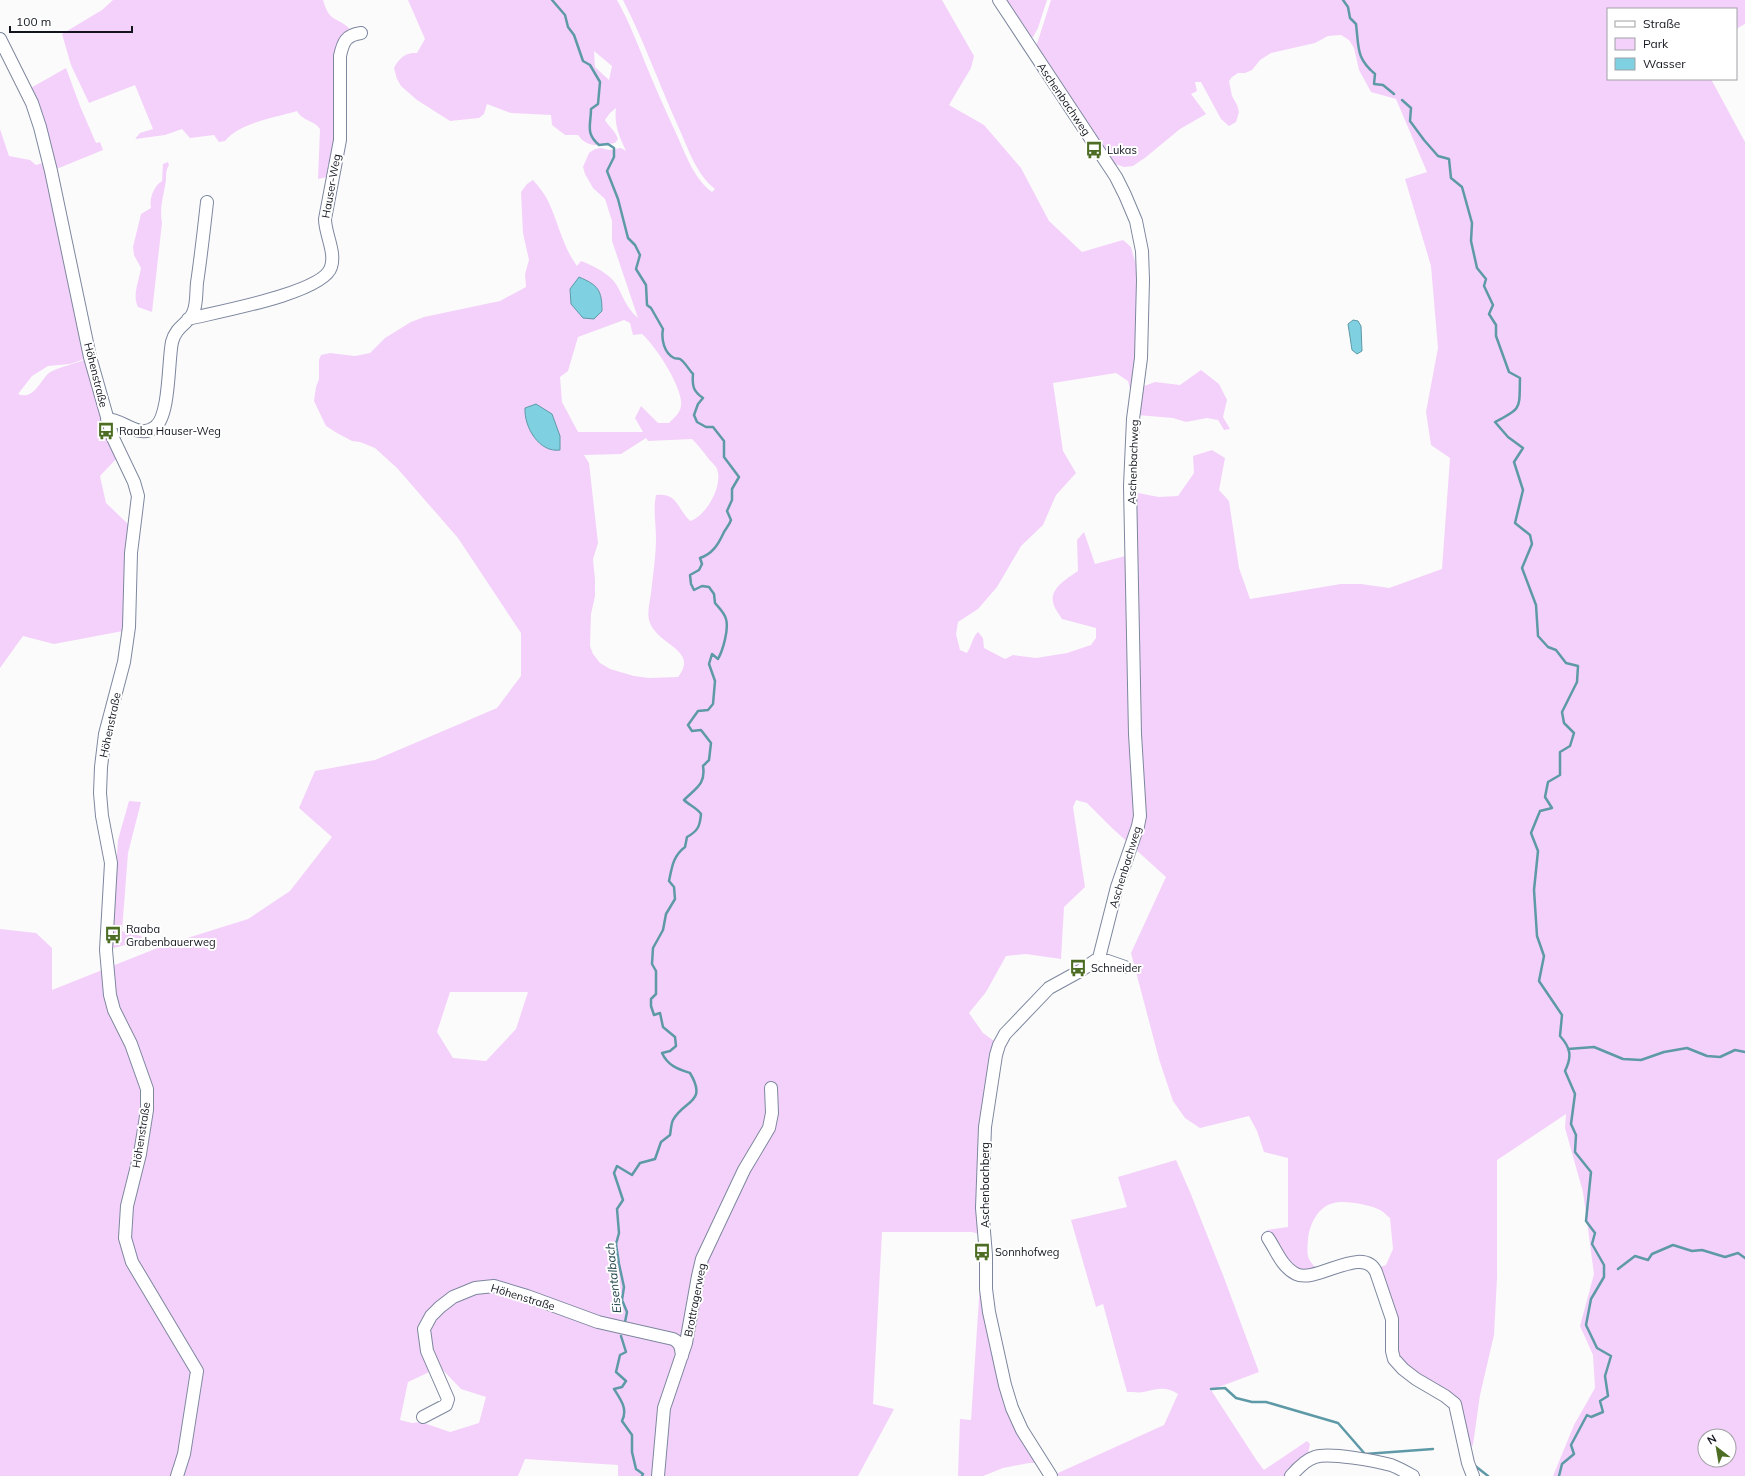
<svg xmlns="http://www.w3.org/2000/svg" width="1745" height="1476" font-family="Mulish,sans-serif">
<rect width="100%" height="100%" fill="#fbfbfb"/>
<path fill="#f4d1fa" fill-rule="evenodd" d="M113,0H323C330,23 334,15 349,28L347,35L331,176L318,179L320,129C314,120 302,121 297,111C274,118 241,122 225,141L219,142L214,135L190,138L182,129L165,135L135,139L140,133L153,129L135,85L89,103L71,65L62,34L102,10Z
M408,0H617C630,23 639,48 649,72C657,92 666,111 675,131C685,152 693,178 712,192L715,189C696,174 688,148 678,126C659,84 644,41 623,0H942L974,56L971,68L949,105L984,125L1021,168L1049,221L1082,252L1123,240L1131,247L1140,279L1134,378L1144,386L1155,382L1180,385L1201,370L1219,384L1227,400L1223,417L1230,429L1224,430L1218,420L1207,418L1186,422L1173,418L1137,415L1128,381L1116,373L1053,383L1063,451L1076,473L1056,495L1043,525L1021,546L997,587L978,609L958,622L956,634L960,650L967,653C972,645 972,638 978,632L983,638L984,648L1005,659L1013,655L1036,658L1067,653L1091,645L1096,638V628L1062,619C1059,614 1054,608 1053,602C1050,588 1068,578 1078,571L1077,540L1084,532L1095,564L1133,554V492L1159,497L1178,496L1194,473L1193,456L1212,450L1225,458L1219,490L1229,501L1239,568L1250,599L1341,584H1361L1389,588L1442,569L1450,458L1431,445L1426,412L1438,348L1431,266L1405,179L1427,172L1396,99L1371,92L1359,70L1354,48L1349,40L1341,35L1328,36L1315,43L1271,53L1260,60L1252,70L1245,73H1238L1232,77L1229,81L1232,96L1237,105L1239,112L1236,122L1229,126L1221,119L1201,82H1195L1197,91L1191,94L1206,114L1180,129L1146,157L1133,166L1124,167L1112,163L1036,47L1051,0H1745V24L1736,29V9H1608V79H1711L1745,142V1476H1553L1574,1425L1595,1388L1593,1355L1580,1326L1594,1274L1583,1192L1565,1128L1566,1114L1497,1160V1278L1494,1335L1480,1395L1473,1445L1466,1450L1460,1414L1395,1359L1377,1268L1386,1265L1393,1249L1390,1218C1387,1216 1384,1212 1380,1210C1371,1205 1345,1200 1334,1203C1318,1206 1309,1225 1308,1240C1307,1254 1306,1258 1316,1268L1295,1271L1277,1249L1267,1230L1288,1227V1158L1264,1152L1257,1131L1249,1116L1200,1128L1185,1118L1173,1101L1159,1059L1131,953L1166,877L1112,828L1087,803L1076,800L1073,807L1085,887L1064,907L1061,959L1026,954L1006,956L986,992L969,1013L983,1033L1001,1046L987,1150L989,1289L1008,1385L1037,1463H1029L1003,1468L983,1476H958L960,1419L971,1420L980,1283L979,1234L972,1232H882L873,1404L894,1409L858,1476H618V1465L525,1459L518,1476H0V929L36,933L52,948V990L165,945L248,919L290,891L332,837L299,808L315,771L375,760L497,708L521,676V633L458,538L397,468L375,448L360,442L352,441L337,433L326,426L314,401L316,387L319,379V360L321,355L330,353L355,356L370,353L385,338L411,322L424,317L500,301L526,287L525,274L529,260L523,233L521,192L527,184L533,180C539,187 545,194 549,203C559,225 563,247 577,266L581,261C592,265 610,274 616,284C623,296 627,309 638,318L612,241V221L605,199L593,188L585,174L583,167L589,153L595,149L601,148L609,150L621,148L626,151C619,136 614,125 616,108L610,113L605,120C609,127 615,130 618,139L615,143C600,145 588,149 578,135H565L552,125L551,115L511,113L487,104L484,114L479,118L450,121L417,100L401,86L397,79L394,68C399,58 406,52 417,53L425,39ZM594,51L612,66L609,80L595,67ZM624,320L630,323L633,335L642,334C655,345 684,389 681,406C680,413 674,418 669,423H658L641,406L635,418L643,432H578L562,402L560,377L568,371L578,337ZM646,438L648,441L692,439C698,445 703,451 708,458C710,461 714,464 716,467C725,482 707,516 690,521C676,507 678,493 656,495C653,510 656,524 656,538C656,556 653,575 651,593C650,601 647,612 649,620C656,646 700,649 678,677L649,678L634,676L610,669L600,663L593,654L590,646L591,614L595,596V580L593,559L598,543L589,463L584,455L621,454ZM450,992H528L516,1029L486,1061L453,1058L437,1032ZM440,1367L461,1389L486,1397L479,1423L450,1432L421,1422L412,1423L400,1420L408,1382ZM1705,1436H1729V1460H1705Z
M1002,0H1047L1038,28L1033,37L1027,36Z
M66,68L80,106L96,143L100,142L103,150L54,170L29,89Z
M0,129L9,156L30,160L36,165L46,162L87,358L70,364L48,366L32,376L18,394C34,401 41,379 49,373C54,369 79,362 87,359L117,458L100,476L106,503L129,525L123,631L54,644L23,636L0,668Z
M168,162L169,165C166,170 166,174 166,180C164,195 159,208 162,223L152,312L138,307C132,295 139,281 141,268L134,255L133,247L141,214L151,208C149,198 154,186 162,181L163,164Z
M129,801L141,802L128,853L122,931L141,936L143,940L114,948L111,945L118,840Z
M1176,1160L1190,1192L1223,1275L1259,1372L1211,1390L1257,1461L1264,1470L1307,1441L1310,1444L1307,1459L1288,1476H1055L1058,1473L1164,1425L1178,1394C1166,1386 1157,1389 1144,1392C1138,1393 1133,1392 1127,1392L1103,1304L1096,1307L1071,1220L1127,1207L1118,1177Z"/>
<path fill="#7fd1e2" stroke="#5e99a7" d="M579,277C598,285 602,290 602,311L594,319L583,318L571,304L570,289Z
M1353,320L1358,321L1361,326L1362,351L1357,354L1352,350L1348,324Z
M536,404L552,414L560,436V450C539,453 524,427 525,408Z"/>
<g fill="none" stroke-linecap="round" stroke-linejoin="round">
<path stroke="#5e99a7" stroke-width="2.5" d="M552,0L565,15L568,27L574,35L583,61L590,65L600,82L598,104L591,109C591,125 585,133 599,145L608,144L614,148V157L607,171L618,199L628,238L635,245L640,255L636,269L646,285L647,305L651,308L663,329C661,339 664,353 674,358C676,359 678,358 680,359C685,362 689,370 693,374C692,386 693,391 703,398L698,404L694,415L697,422L706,427H713L724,441V457L739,477L732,489V500L727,511L731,520C729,526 725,529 723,534C718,545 712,554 700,558L702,564L699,570L690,575L691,584L694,590L702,586L709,587L714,594L715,603C719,608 724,612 726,619C729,629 723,650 718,659L712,654L709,664L715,681L713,704L708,710L698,711L688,725L692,731L701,730L711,743L709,760L703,766C706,784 696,788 684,800C689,805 697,808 701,814C700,826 698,831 687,837L685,847C673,856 672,867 669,881L674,887L675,899L666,914L663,930L653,948L652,964L656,971V994L651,999V1006L654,1015L660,1013L663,1027L675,1037L676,1046L670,1051L662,1053C668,1066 678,1069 690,1073C708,1103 684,1100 673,1120C671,1124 671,1130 670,1135L661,1142L655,1159L640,1163L632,1175L617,1166L614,1173L623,1200L617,1209L619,1233L616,1244L619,1264L624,1287L622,1300L627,1312L625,1322
M1343,0L1348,7L1350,18L1356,24C1359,48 1356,58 1375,74L1374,84L1383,85L1394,94
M1402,100L1411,108L1410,121L1424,140L1438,156L1449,159L1451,178L1462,187L1472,223L1471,241L1477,268L1486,279L1484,286L1493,305L1489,314L1496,325V336L1509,372L1520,378C1519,408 1523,408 1495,422L1508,437L1523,448L1514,462L1523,490L1515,523L1530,535L1532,544L1522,568L1536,605L1538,636L1548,647L1556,650L1566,663L1578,666L1577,682L1562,712L1564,723L1574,733L1570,746L1560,752V775L1548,782L1545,797L1552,808L1540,811L1531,833L1538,851L1534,890L1537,936L1544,956L1539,981L1562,1015L1560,1036C1571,1048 1572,1057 1565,1071L1575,1094L1571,1124L1576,1135L1575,1152L1591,1172L1586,1221L1595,1233L1592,1244L1604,1265V1277L1591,1299L1586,1325L1597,1348L1611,1356L1605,1376L1608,1396L1600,1401L1603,1412L1591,1417L1587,1415L1571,1445L1574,1454L1562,1464L1559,1476
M1568,1049L1594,1047L1623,1059L1641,1060L1664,1052L1687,1048L1707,1056L1720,1057L1735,1050L1745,1052
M1618,1269L1635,1256L1648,1260L1652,1254L1673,1245L1692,1251L1702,1250L1725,1257L1738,1253L1745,1258
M621,1336L626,1352L620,1355L616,1372L626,1381L622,1387L614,1389C621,1400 628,1409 622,1421L632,1435V1452L636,1469L643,1474L642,1476
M1211,1389L1225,1388L1236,1398L1252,1402H1266L1338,1423L1365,1454L1433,1449
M1474,1465L1488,1476"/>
<g stroke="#7d879e" stroke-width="14">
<path id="minor" d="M999,0L1116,177L1125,195L1136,221L1142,251L1143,280L1141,358L1133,419L1130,486L1135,734L1140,816L1138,826L1117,887L1099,958
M0,39L32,103L40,127L51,171L90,357L113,438L134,482L138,496L131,553L129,627L124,662L105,734L101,767L100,793L102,816L111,863L106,950L110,995L114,1010L131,1044L147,1089V1110L140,1154L127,1206L125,1238L132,1262L197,1371L184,1454L177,1476
M188,319C216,312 324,293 331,267C336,252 325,234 325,219L340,140V56C343,42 346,35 361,33
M107,419C123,419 139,440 155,427C170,416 168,361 172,342C176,326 189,323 193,313C197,305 196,292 197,283C201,256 204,229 207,202
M1268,1238C1276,1250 1282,1267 1296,1274C1316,1284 1363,1244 1376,1272L1392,1319V1351L1394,1359L1403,1369L1416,1379L1445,1396L1455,1404L1468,1463L1473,1476
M423,1417L446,1405L448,1399L427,1351L424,1329L431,1316L440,1307L453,1297L475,1288L494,1286L527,1296L598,1322L673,1339C681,1343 681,1348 682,1356
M658,1476L664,1408L686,1343L698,1276L702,1259L744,1170L769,1128L772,1113L771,1088
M1051,1476L1022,1430L1012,1408L1005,1385L989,1312L986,1289V1255L982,1208L985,1127L996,1055L999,1045L1005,1034L1049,988L1080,971L1099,958L1125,967
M1291,1476C1297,1469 1305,1460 1315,1457C1329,1452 1376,1461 1391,1465C1399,1468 1406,1472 1413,1476"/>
</g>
<use href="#minor" stroke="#fff" stroke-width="12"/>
</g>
<defs>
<g id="bus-bare" transform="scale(1.38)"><path d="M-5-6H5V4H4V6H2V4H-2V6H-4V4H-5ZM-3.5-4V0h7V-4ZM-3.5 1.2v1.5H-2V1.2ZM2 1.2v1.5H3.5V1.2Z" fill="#4c6d23" stroke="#fff" stroke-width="2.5" paint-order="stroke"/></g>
</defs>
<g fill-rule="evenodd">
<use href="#bus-bare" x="1094" y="150"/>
<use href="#bus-bare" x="106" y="431"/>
<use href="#bus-bare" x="113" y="935"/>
<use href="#bus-bare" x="1078" y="968"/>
<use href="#bus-bare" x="982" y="1252"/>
</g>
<g text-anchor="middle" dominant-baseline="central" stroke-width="4" stroke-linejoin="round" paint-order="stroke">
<g font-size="11" fill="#12151e" stroke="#fff">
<text transform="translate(1064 99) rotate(56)">Aschenbachweg</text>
<text transform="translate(331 186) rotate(-80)">Hauser-Weg</text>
<text transform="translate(96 375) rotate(76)">Höhenstraße</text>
<text transform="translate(1133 462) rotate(-88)">Aschenbachweg</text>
<text transform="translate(110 725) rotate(-78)">Höhenstraße</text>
<text transform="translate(1125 867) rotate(-73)">Aschenbachweg</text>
<text transform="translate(141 1135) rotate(-81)">Höhenstraße</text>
<text transform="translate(985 1185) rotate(-90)">Aschenbachberg</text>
<text transform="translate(523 1297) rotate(17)">Höhenstraße</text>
<text transform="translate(695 1300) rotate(-79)">Brottragerweg</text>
</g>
<g font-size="11" fill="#12151e" stroke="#fff" text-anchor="start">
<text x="1107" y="150">Lukas</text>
<text x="119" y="431">Raaba Hauser-Weg</text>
<text x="126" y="929">Raaba<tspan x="126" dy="13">Grabenbauerweg</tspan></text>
<text x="1091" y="968">Schneider</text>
<text x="995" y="1252">Sonnhofweg</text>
</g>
<g font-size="12" font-style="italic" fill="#194048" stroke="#fff">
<text transform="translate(613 1278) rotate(-96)">Eisentalbach</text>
</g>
</g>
<rect x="1607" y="8" width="130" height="72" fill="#ffffff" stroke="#a0a1a5"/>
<rect x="1615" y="21" width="20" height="6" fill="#ffffff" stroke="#a0a1a5"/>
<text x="1643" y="28" font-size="12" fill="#12151e">Straße</text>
<rect x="1615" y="38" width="20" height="12" fill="#f4d1fa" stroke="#a0a1a5"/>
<text x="1643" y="48" font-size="12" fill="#12151e">Park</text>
<rect x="1615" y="58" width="20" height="12" fill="#7fd1e2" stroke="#a0a1a5"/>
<text x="1643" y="68" font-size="12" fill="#12151e">Wasser</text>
<g transform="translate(1717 1448) rotate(329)"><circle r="19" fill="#ffffff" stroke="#a0a1a5"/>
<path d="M0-3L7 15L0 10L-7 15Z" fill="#4c6d23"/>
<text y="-6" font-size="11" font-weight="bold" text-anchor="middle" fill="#12151e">N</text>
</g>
<path d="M10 26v6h122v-6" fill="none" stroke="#12151e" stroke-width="2"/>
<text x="16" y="26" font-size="12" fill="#12151e" stroke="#ffffff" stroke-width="3" paint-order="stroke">100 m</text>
</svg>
